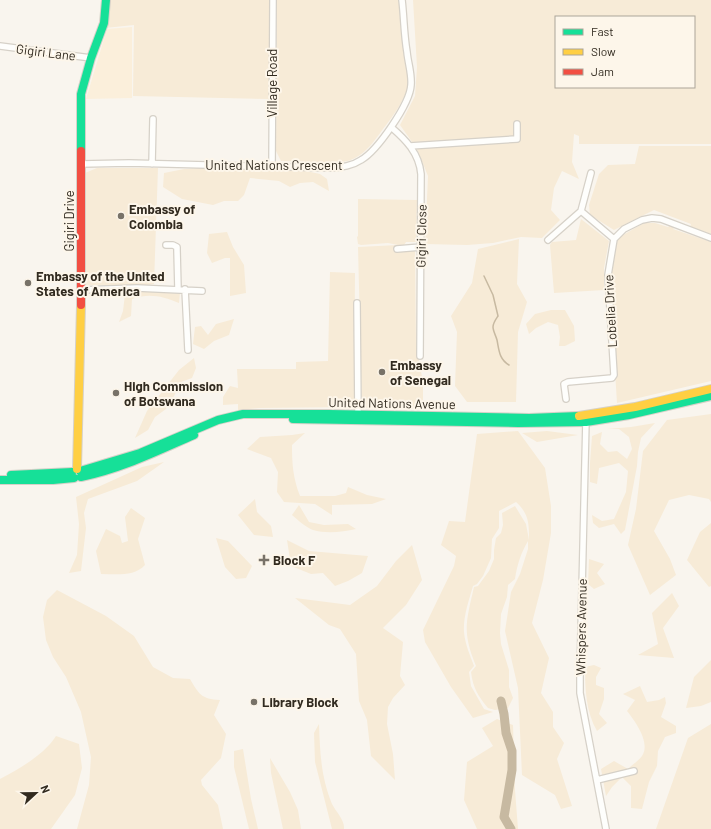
<svg xmlns="http://www.w3.org/2000/svg" width="711" height="829" font-family="Barlow,sans-serif">
<rect width="100%" height="100%" fill="#f9f5ee"/>
<path fill="#fbefdb" d="M132,27V98L86,99L107,29Z"/>
<path fill="#f7ebd7" fill-rule="evenodd" d="M109,0H269V99L133,96L134,25L105,28Z
M277,0H401L399,6L409,84C404,101 394,115 383,129C375,140 367,152 355,158C340,167 300,161 281,161L276,151Z
M413,0H711V144H579V136L574,134L572,162L579,179L562,171L554,188L551,210L560,220L542,238L521,237L493,243L467,245L425,244L428,176L417,149L400,125L415,96L417,67ZM556,17H694V87H556Z
M639,146H711V234L690,227L691,224L654,210L614,230L590,215L589,205L599,174L608,165L635,164Z
M214,167L297,169L320,174L327,179L329,191L313,182L300,183L290,187L279,181L250,178L244,195L238,201H224L213,205L182,199L163,187L164,173L184,169Z
M97,168H158L154,284L149,285L180,293L179,303C162,296 149,293 132,299L131,316L119,322L123,311L126,286L85,285V173Z
M358,199L417,200L416,242H406L404,245L415,244L416,346L423,382V409L362,408L358,247L398,245L388,243L361,245L358,244L357,237L358,236Z
M581,219L609,241L604,268V290L554,293L550,245L552,242L576,240Z
M644,223H655L668,227L670,225L676,227L673,229L711,242V381L617,403L609,276L616,239Z
M227,232L233,247L244,265L246,293L230,296V258H225L212,263L207,253L209,234Z
M519,239L517,284L527,302L518,332L516,402H467L455,386L457,332L451,316L472,283L478,249Z
M330,272L355,273L354,407L259,408L238,410V404L223,405V397L230,386L238,388L237,369H296V362L328,361Z
M551,310H565L574,326L575,341L565,346H559L560,337L558,325L548,322L536,328L529,334L526,324L535,314Z
M234,319L229,335L214,341L204,349L193,344L195,327L201,326L208,335L216,324Z
M194,358L196,368L192,378L181,382L173,398L166,409L155,417L148,430L135,438L147,411L179,370Z
M711,414V502L709,499L689,495L669,500L654,531L670,559L676,575L650,595L628,545L636,509L643,451L667,420Z
M655,423L641,438L638,452L637,466L625,530L621,534L614,524L599,528L593,523L592,515L602,521L614,519L626,492L628,471L619,463L599,468L597,484L590,482V463L592,436L602,432L600,444L608,452L617,451L627,459L632,449L629,437L619,429H607L631,427Z
M518,431L545,468L551,506V533L543,580L532,623L549,658L541,693L553,712V727L564,743L557,759L572,806L561,809L555,795L522,775L518,688L505,631L511,592L520,574L528,549V541C521,553 517,565 515,579L508,585L507,597L501,614L500,633L501,644L509,670V687L513,698L508,708L495,710L488,708C478,696 473,688 471,672L476,666C462,632 466,622 474,587L478,586L489,571L494,559V550L496,538L501,533L503,525L502,513L515,506L526,524L529,540C529,523 529,514 516,502L499,511V528L492,539L491,558L483,576L477,584L473,586C469,600 463,617 464,632C465,644 470,655 474,666L469,672L471,686L484,709L493,712L473,718L451,687L425,642L423,630L454,566L456,556L441,545L449,521L465,522L477,434Z
M547,431L578,435L537,442L522,433Z
M305,433L292,445C292,464 293,478 300,496H335L346,493L348,487L367,495L386,499L372,504L332,505V515L315,504L284,502L277,492L278,472L271,458L247,449L260,437L292,435Z
M164,462L137,481L88,499L84,513L86,528L81,571L69,573L77,555L79,524L76,497L142,467Z
M255,499L257,512L271,526L273,537L254,535L238,515Z
M299,505L309,522L324,525L348,524L356,529C343,532 326,534 313,530C305,527 298,520 292,515Z
M131,508L145,518L138,539L145,565C134,577 116,574 101,574L96,551L106,529L120,536L122,543L128,541L125,517Z
M711,523V586L709,587L687,560L700,532Z
M216,538L228,541L252,566L246,578L236,579L225,567Z
M287,540L309,551L368,556L362,573L348,581L335,586L323,573L311,574L291,566Z
M412,545L422,580L406,605L383,628L403,642L400,676L405,685L393,698L388,707L387,724L393,754L395,780L371,756L367,720L359,701L356,654L340,629L329,625L295,598L350,605L377,586L396,561Z
M589,559L604,564L597,573L605,584L594,589L588,584Z
M57,590L106,616L134,636L153,667L173,678L190,679C199,694 201,699 220,700L214,715L226,734L221,758L201,780L202,785L218,805L223,829H77L89,785L91,757L81,712L66,677L53,657L46,640L43,617L47,600Z
M672,593L679,606L663,628L674,658L638,655L658,644L652,613Z
M711,660V702L701,706L686,708L694,677Z
M594,665L601,668L596,677V685L604,688V699L599,714L607,723L597,731C586,712 585,689 585,667Z
M640,686L647,702L659,700L665,697L666,703L661,717L676,726V733L665,737L658,751L657,766L649,782L642,809L631,808V786L622,777L612,787L606,796L601,769L614,761L628,769C632,765 638,761 642,756C651,743 635,721 627,711L635,700L623,694Z
M497,719L513,725L515,790L518,829H477L464,800L467,762L493,746L482,728Z
M319,724C320,753 321,777 332,804C336,812 345,820 344,829H332L315,762L314,733Z
M711,724V829H656L688,738Z
M56,736L79,744L82,768L75,795L51,829H0V779C19,769 44,755 56,736Z
M243,749L251,799L258,829H249L234,767V751Z
M270,758L290,792L298,810L301,829H283L271,773Z"/>
<g fill="none" stroke-linecap="round" stroke-linejoin="round">
<path stroke="#c7b9a1" stroke-width="1.5" d="M484,276L493,295L498,316C496,319 493,323 493,327C493,331 496,336 497,340C499,350 499,359 509,365"/>
<path stroke="#c7b9a1" stroke-width="9" d="M501,701L504,714L506,733L512,751V770L504,817L511,829"/>
<g stroke="#d6d1c8" stroke-width="8">
<path id="street" d="M0,46L91,58
M391,127C406,140 419,153 421,174L420,356
M410,146L517,139V124
M81,164L129,163L332,168C342,167 352,166 361,160C377,151 410,104 411,85C412,74 408,63 407,52C404,35 404,17 402,0
M152,164L153,119
M272,166L273,0
M591,173L581,211L614,239
M548,240L581,211
M166,245H173L177,247V250L178,289
M397,249L421,247
M185,289L188,350
M81,290L137,288L202,291
M357,303L358,415
M566,399L564,384L568,382L612,378L614,375L608,275L614,239L624,229L642,220L652,218L661,219L711,238
M586,420L580,674V693L606,829
M597,780L634,771"/>
</g>
<g stroke="#d6d1c8" stroke-width="10">
<path id="fast" d="M81,151V94L91,58L104,23L106,0
M293,419L518,423L586,422L629,415L711,396
M80,471L140,453L218,420L243,414H329L529,418L579,416
M11,475L72,472
M81,477C121,469 157,451 194,435
M0,480H53L74,478"/>
</g>
<g stroke="#d6d1c8" stroke-width="10">
<path id="slow" d="M579,416L635,407L711,389
M77,469L81,305"/>
</g>
<g stroke="#d6d1c8" stroke-width="10">
<path id="jam" d="M81,305V151"/>
</g>
<use href="#street" stroke="#fefefc" stroke-width="5.5"/>
<use href="#fast" stroke="#16e098" stroke-width="8"/>
<use href="#slow" stroke="#ffcf43" stroke-width="8"/>
<use href="#jam" stroke="#f24e42" stroke-width="8"/>
</g>
<g fill="#787268" stroke="#fdf6ea" stroke-width="1.5">
<circle cx="121" cy="216" r="4"/>
<circle cx="28" cy="283" r="4"/>
<circle cx="382" cy="372" r="4"/>
<circle cx="116" cy="393" r="4"/>
<path d="M262 554h4v4h4v4h-4v4h-4v-4h-4v-4h4z"/>
<circle cx="254" cy="702" r="4"/>
</g>
<g text-anchor="middle" dominant-baseline="central" stroke-width="4" stroke-linejoin="round" paint-order="stroke">
<g font-size="13" fill="#322b20" stroke="#fdf6ea">
<text transform="translate(46 52) rotate(7)">Gigiri Lane</text>
<text transform="translate(272 83) rotate(-90)">Village Road</text>
<text x="274" y="165">United Nations Crescent</text>
<text transform="translate(69 221) rotate(-90)">Gigiri Drive</text>
<text transform="translate(421 236) rotate(-89)">Gigiri Close</text>
<text transform="translate(610 311) rotate(-93)">Lobelia Drive</text>
<text transform="translate(392 403) rotate(1)">United Nations Avenue</text>
<text transform="translate(581 627) rotate(-89)">Whispers Avenue</text>
</g>
<g font-size="13" font-weight="bold" fill="#322b20" stroke="#fdf6ea" text-anchor="start">
<text x="129" y="209">Embassy of<tspan x="129" dy="15">Colombia</tspan></text>
<text x="36" y="276">Embassy of the United<tspan x="36" dy="15">States of America</tspan></text>
<text x="390" y="365">Embassy<tspan x="390" dy="15">of Senegal</tspan></text>
<text x="124" y="386">High Commission<tspan x="124" dy="15">of Botswana</tspan></text>
<text x="273" y="560">Block F</text>
<text x="262" y="702">Library Block</text>
</g>
</g>
<rect x="555" y="16" width="140" height="72" fill="#fdf6ea" stroke="#aca599"/>
<rect x="563" y="29" width="20" height="6" fill="#16e098" stroke="#aca599"/>
<text x="591" y="36" font-size="12" fill="#322b20">Fast</text>
<rect x="563" y="49" width="20" height="6" fill="#ffcf43" stroke="#aca599"/>
<text x="591" y="56" font-size="12" fill="#322b20">Slow</text>
<rect x="563" y="69" width="20" height="6" fill="#f24e42" stroke="#aca599"/>
<text x="591" y="76" font-size="12" fill="#322b20">Jam</text>
<g transform="translate(36 793) rotate(68)" stroke="#fdf6ea" stroke-width="3" paint-order="stroke">
<path d="M0-3L7 15L0 10L-7 15Z" fill="#322b20"/>
<text y="-6" font-size="11" font-weight="bold" text-anchor="middle" fill="#322b20">N</text>
</g>
</svg>
